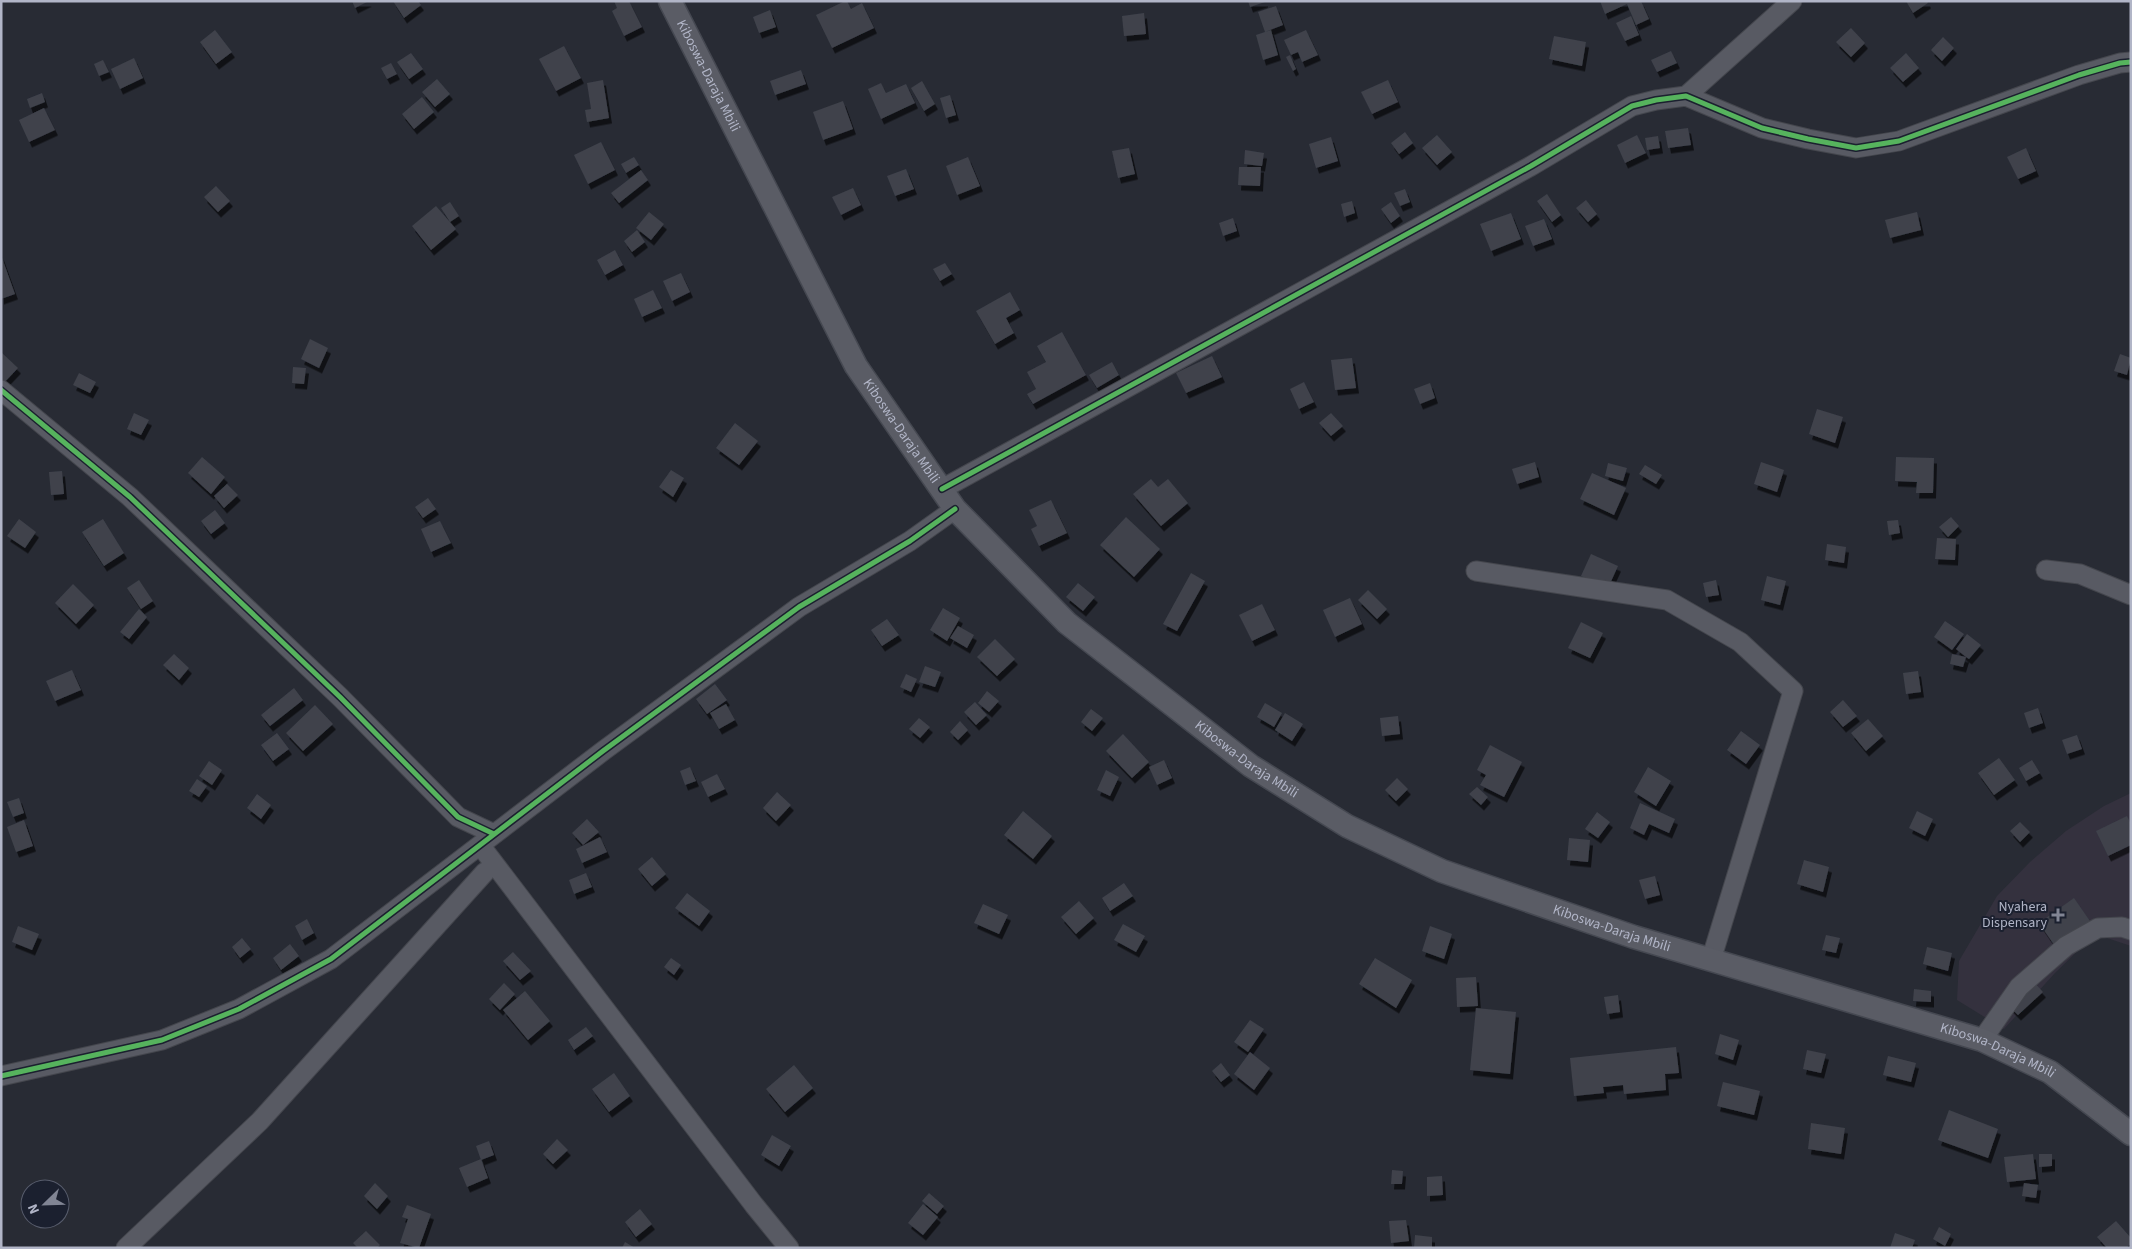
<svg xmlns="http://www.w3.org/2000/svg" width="2132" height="1249" font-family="'Source Sans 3',sans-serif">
<defs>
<filter id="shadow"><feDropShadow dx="3" dy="5.5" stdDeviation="0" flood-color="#0009"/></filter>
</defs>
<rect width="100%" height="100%" fill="#282b34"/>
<path fill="#34313e" d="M2131,793V946L2095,934L2055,973L2004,1029L1957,1000L1959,961L1997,896L2030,862L2066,831L2104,806Z"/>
<path fill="#3f424b" filter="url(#shadow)" d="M352,1H369L355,8Z
M393,1H418L421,5L404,18Z
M614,1H629L642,27L624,36L612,11L617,8Z
M845,1H847L851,9L862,3L874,28L832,48L816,15Z
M1248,1H1265V2L1250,7Z
M1600,1H1641L1649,19L1636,25L1627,4L1605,14Z
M1906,1H1927L1928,3L1913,13Z
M1276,6L1283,25L1265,32L1258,12Z
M770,10L776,27L759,33L753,17Z
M1144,13L1146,34L1124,36L1122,16Z
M1631,16L1639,35L1625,41L1616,23Z
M1851,28L1865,43L1851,57L1836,42Z
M215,30L232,52L216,64L200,42Z
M1271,30L1278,55L1263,60L1256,35Z
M1306,30L1318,55L1302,62L1298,52L1291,55L1284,40Z
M1554,36L1586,42L1582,66L1549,59Z
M1943,37L1954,48L1942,61L1931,50Z
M564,46L581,78L556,91L539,59Z
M1671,51L1677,63L1657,72L1651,60Z
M411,53L423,69L409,79L397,62Z
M1906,53L1919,68L1903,82L1890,68Z
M1290,55L1296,69L1293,71L1286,57Z
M134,58L143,78L120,89L111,69Z
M103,60L109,72L99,76L94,64Z
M391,63L397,74L387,79L381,68Z
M801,70L806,84L775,95L770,81Z
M437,79L450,94L435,107L422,92Z
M603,80L609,118L587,122L585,110L591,109L587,83Z
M1388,80L1398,102L1372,114L1361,92Z
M922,81L935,104L924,111L911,88Z
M881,83L886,93L906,84L915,103L881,119L868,89Z
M42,93L45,102L30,108L27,99Z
M950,95L956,115L946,118L940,98Z
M422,97L434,112L414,129L402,114Z
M843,101L853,129L823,140L813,112Z
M44,108L55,130L29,142L19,120Z
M1688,128L1691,145L1668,148L1665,131Z
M1405,132L1413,143L1399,154L1391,143Z
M1437,135L1452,152L1437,165L1422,148Z
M1637,135L1646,153L1625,163L1617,145Z
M1658,136L1660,148L1647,150L1645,138Z
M1331,137L1338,161L1316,168L1309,144Z
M601,142L615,170L588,184L574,155Z
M1129,148L1135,174L1118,178L1112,151Z
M2026,148L2036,171L2018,179L2007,157Z
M1245,150L1264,153L1262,166L1244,164Z
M634,157L639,165L626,173L621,164Z
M968,157L980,186L957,195L946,166Z
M1239,167H1261L1260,186L1238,185Z
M906,169L914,189L895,196L887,176Z
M641,170L648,180L619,203L611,193Z
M216,186L230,201L218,212L204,197Z
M853,188L861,205L841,215L832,197Z
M1405,189L1410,202L1400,206L1394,193Z
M1547,194L1561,215L1552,222L1537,201Z
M1586,200L1597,214L1588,222L1576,208Z
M1352,201L1355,213L1344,217L1341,204Z
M450,202L459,216L450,222L441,208Z
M1391,202L1400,216L1391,223L1381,209Z
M436,206L456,229L431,250L412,226Z
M649,212L664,224L651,240L636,228Z
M1917,212L1921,230L1890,238L1885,220Z
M1511,213L1521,239L1491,251L1480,224Z
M1233,218L1237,231L1223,236L1219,223Z
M1544,219L1552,239L1533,246L1525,226Z
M637,230L645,242L632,252L624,241Z
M615,250L623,265L605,275L597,260Z
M1,255L15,294L1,299Z
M945,263L952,274L940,281L933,269Z
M681,273L690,292L672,301L663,281Z
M653,290L662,308L642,317L634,299Z
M1010,292L1020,310L1006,318L1014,333L995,344L976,311Z
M1062,332L1086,375L1033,404L1027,394L1036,389L1027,372L1046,362L1037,346Z
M310,339L328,348L319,368L301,359Z
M1,352L18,368L1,386Z
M2120,354L2131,358L2127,375L2114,371Z
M1212,356L1222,377L1186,393L1176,373Z
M1352,358L1356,388L1335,390L1331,360Z
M1112,362L1119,375L1097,388L1089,375Z
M293,367L306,368L304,384L292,383Z
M79,373L96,382L90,393L73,385Z
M1304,382L1314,402L1299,409L1290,389Z
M1430,383L1435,398L1420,404L1414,389Z
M1817,409L1843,417L1835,443L1809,434Z
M134,413L149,420L141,435L127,429Z
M1331,413L1343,426L1331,436L1319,423Z
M735,423L758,441L739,465L716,448Z
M202,457L225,477L211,494L188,473Z
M1896,457L1934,458L1933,493H1916L1917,482L1895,481Z
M1535,462L1539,477L1517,484L1512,469Z
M1761,462L1784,470L1777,492L1754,484Z
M1608,463L1627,468L1623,481L1605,476Z
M1645,465L1662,475L1656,484L1639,474Z
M671,470L684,478L673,497L659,487Z
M62,471L64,494L51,495L49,472Z
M1592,473L1626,488L1614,515L1580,499Z
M1151,479L1158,487L1168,479L1188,503L1161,526L1133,494Z
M227,484L238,495L224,508L214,496Z
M428,498L436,509L423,518L415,507Z
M1051,500L1067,533L1039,546L1031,529L1037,526L1029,510Z
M215,510L225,523L211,534L201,521Z
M1126,517L1160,549L1134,577L1100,545Z
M1951,517L1959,526L1948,537L1939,527Z
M19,519L36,532L25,548L7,536Z
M103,519L124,553L104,566L82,532Z
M1898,520L1900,533L1889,535L1887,521Z
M440,521L451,543L431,552L421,529Z
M1937,538L1956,539L1955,560L1935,559Z
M1827,544L1846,547L1844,563L1825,560Z
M1591,554L1618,566L1608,588L1581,576Z
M1191,573L1205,581L1177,631L1163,624Z
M1767,576L1786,581L1780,605L1761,600Z
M139,580L153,601L141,609L127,588Z
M1716,580L1719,595L1706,597L1703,583Z
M1078,583L1095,597L1083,611L1066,597Z
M73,584L94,605L76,624L55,603Z
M1368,590L1387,609L1377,619L1358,600Z
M1350,598L1362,624L1335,637L1323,610Z
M1262,604L1275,630L1252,641L1239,615Z
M943,608L960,618L947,641L930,630Z
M139,609L147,617L129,639L120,632Z
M887,619L899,635L882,646L871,630Z
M1945,621L1964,634L1952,650L1934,637Z
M1581,622L1603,633L1590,658L1568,648Z
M958,626L974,635L967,648L950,638Z
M1967,634L1981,645L1969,659L1966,657L1963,667L1950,664L1952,654L1966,657L1956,649Z
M995,639L1015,659L997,676L977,657Z
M174,654L189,668L179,680L163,665Z
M925,666L941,672L935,687L919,682Z
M72,670L81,690L55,701L46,681Z
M1918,671L1921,692L1906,694L1903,673Z
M906,674L917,679L911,692L900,687Z
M715,684L727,700L707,714L696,699Z
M294,688L303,700L270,726L261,715Z
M987,691L999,701L989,712L978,703Z
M1843,700L1857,716L1843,727L1830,712Z
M975,702L987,715L976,725L964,712Z
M1265,703L1282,713L1274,727L1257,717Z
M726,704L735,720L719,729L710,713Z
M315,705L333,724L303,751L286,733Z
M2038,708L2043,723L2029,728L2024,713Z
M1091,709L1103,718L1092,731L1081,722Z
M1285,713L1303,724L1292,741L1275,730Z
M1398,716L1400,734L1382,736L1380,718Z
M919,718L930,727L920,738L909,729Z
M1868,719L1883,736L1866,751L1851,733Z
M960,721L968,730L958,740L950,732Z
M1741,731L1760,745L1746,764L1727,750Z
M277,733L289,749L273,761L261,745Z
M1123,734L1149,762L1132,778L1106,751Z
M2077,735L2082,749L2067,754L2062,740Z
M1490,745L1522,762L1504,797L1480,785L1486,775L1477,770Z
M1999,758L2015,780L1994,795L1978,773Z
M1164,760L1172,778L1157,785L1149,767Z
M2032,760L2040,773L2026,781L2019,768Z
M209,761L222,770L212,785L199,776Z
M690,767L696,781L685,785L680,771Z
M1648,767L1671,781L1656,806L1634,792Z
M1106,770L1119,777L1110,796L1097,790Z
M717,774L725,789L708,797L701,782Z
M1397,778L1408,789L1396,801L1385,790Z
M197,779L207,786L199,797L189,791Z
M1477,787L1488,797L1481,805L1469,794Z
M777,792L791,805L776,821L763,808Z
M257,794L271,805L261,819L247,808Z
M19,798L24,813L13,817L7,802Z
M1640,803L1675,819L1669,833L1649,824L1644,835L1630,828Z
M1023,811L1052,836L1033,859L1004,835Z
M1917,811L1933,819L1925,836L1909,828Z
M1597,812L1610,822L1598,838L1585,829Z
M2127,816L2131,824V845L2108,856L2096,831Z
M587,819L599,832L583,845L572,833Z
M24,820L33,846L16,852L7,827Z
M2020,822L2030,832L2020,842L2010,831Z
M600,837L607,852L582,863L576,849Z
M1569,838L1590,840L1588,862L1567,860Z
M652,857L666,874L652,886L638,869Z
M1804,860L1829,867L1823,892L1797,884Z
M586,873L592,887L574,894L569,880Z
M1655,876L1660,895L1645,899L1639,880Z
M1124,883L1133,896L1110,911L1102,898Z
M687,893L710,911L699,926L675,908Z
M2074,898L2092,924L2057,949L2039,923Z
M1079,901L1094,918L1076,934L1061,917Z
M983,904L1008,915L999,934L974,923Z
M307,919L314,933L302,940L295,926Z
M1123,924L1145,936L1136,952L1114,940Z
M18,926L39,934L32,950L12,942Z
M1430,926L1452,934L1444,959L1422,951Z
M1826,935L1840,938L1836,953L1822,950Z
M242,938L251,949L240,958L232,947Z
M290,944L299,956L281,970L273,958Z
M1927,947L1952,953L1948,971L1923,964Z
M513,952L531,971L520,980L503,961Z
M671,958L681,965L674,975L664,967Z
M1375,958L1412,980L1396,1008L1359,984Z
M1476,977L1478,1006L1457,1007L1456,978Z
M2032,980L2043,992L2018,1015L2007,1004Z
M504,983L515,994L500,1010L489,999Z
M1914,989L1931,991V1002L1913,1001Z
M525,991L550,1021L528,1040L503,1010Z
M1618,995L1620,1012L1607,1014L1604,997Z
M1476,1008L1516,1012L1510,1074L1470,1070Z
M1250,1020L1264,1029L1248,1052L1234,1042Z
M586,1027L593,1036L574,1050L568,1040Z
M1720,1034L1739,1040L1733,1060L1715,1054Z
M1676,1047L1679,1073L1665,1074L1666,1090L1624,1094L1623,1085L1603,1087L1604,1093L1574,1096L1570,1058Z
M1807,1050L1826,1054L1821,1073L1803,1069Z
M1250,1052L1270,1068L1254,1090L1234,1074Z
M1888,1056L1916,1063L1911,1082L1883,1075Z
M1221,1063L1230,1075L1221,1082L1212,1071Z
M794,1065L813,1088L785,1112L766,1089Z
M614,1073L630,1096L609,1112L592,1089Z
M1723,1082L1760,1091L1754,1115L1717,1106Z
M1949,1110L1998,1129L1988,1158L1938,1140Z
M1811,1123L1845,1128L1841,1154L1808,1149Z
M772,1135L791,1146L779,1166L761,1155Z
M557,1139L568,1150L553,1164L543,1154Z
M489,1141L494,1155L481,1160L476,1146Z
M2033,1154L2036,1179L2007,1182L2004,1157Z
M2039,1154H2052V1166L2039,1167Z
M481,1159L488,1178L467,1187L459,1168Z
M1392,1170L1403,1171L1402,1184H1391Z
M1442,1176L1443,1195L1427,1196V1177Z
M375,1183L388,1196L377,1209L364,1196Z
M2024,1183L2038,1185L2036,1198L2022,1196Z
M929,1193L944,1206L937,1214L922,1201Z
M923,1204L938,1217L923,1235L908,1223Z
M407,1205L431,1214L419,1248L400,1243L408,1219L402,1217Z
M640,1209L652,1224L636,1237L625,1222Z
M1406,1220L1409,1241L1391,1243L1389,1221Z
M2116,1221L2131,1238V1244L2126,1248H2107L2097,1237Z
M1939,1227L1951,1234L1945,1246L1933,1239Z
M366,1231L380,1245L377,1248H358L353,1243Z
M1895,1233L1915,1240L1912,1248H1890Z
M1415,1235L1432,1237V1248H1414Z
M625,1242L635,1248H622Z"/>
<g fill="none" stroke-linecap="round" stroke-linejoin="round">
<g stroke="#44464d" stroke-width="21">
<path id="minor" d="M1686,96L1792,1
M1,390L130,497L340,697L458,817L494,834
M942,489L1531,166L1632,106L1656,100L1686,96L1762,128L1808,139L1856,148L1899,141L2079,75L2120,63L2131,62
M2046,570L2080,574L2131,595
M1476,571L1667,600L1740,642L1793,691L1711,960
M480,845L754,1205L789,1248
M1982,1040L2019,987L2066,946L2098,928L2122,927L2131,930
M1,1076L162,1040L239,1009L331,959L603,751L799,607L910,541L955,509
M126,1248L260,1121L485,872"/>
</g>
<g stroke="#454851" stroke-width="25">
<g id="major">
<path id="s1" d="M670,1L856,366L955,509L1067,623L1251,766L1347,826L1442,871L1634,937L1982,1040L2050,1072L2131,1134"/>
</g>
</g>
<use href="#minor" stroke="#585a63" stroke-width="19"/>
<use href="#major" stroke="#5a5c65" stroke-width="22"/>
<g stroke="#1b202f" stroke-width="8">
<path id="cycleway" d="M1,390L130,497L340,697L458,817L494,834
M942,489L1531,166L1632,106L1656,100L1686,96L1762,128L1808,139L1856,148L1899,141L2079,75L2120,63L2131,62
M1,1076L162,1040L239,1009L331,959L603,751L799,607L910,541L955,509"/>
</g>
<use href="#cycleway" stroke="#56b35d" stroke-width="5"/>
</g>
<path fill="#818594" stroke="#1b202f" stroke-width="2" d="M2055.5 907.5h5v5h5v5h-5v5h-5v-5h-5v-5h5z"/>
<g text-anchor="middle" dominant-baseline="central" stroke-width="4" stroke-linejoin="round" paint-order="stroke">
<g font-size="14" fill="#b1b5c7" stroke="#1b202f">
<text stroke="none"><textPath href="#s1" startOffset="84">Kiboswa-Daraja Mbili</textPath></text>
<text stroke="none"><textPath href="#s1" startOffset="489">Kiboswa-Daraja Mbili</textPath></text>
<text stroke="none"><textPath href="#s1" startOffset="969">Kiboswa-Daraja Mbili</textPath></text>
<text stroke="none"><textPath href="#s1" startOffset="1374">Kiboswa-Daraja Mbili</textPath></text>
<text stroke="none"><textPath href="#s1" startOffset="1779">Kiboswa-Daraja Mbili</textPath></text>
</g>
<g font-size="14" fill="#b1b5c7" stroke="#1b202f" text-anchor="end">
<text x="2047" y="907">Nyahera<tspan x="2047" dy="16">Dispensary</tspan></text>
</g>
</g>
<rect width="2132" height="1249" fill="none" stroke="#b1b5c7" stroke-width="5"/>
<g transform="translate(45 1204) rotate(247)"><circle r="24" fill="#1b202f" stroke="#575c6c"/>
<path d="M0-4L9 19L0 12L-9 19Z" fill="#818594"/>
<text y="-8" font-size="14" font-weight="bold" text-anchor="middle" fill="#b1b5c7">N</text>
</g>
</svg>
